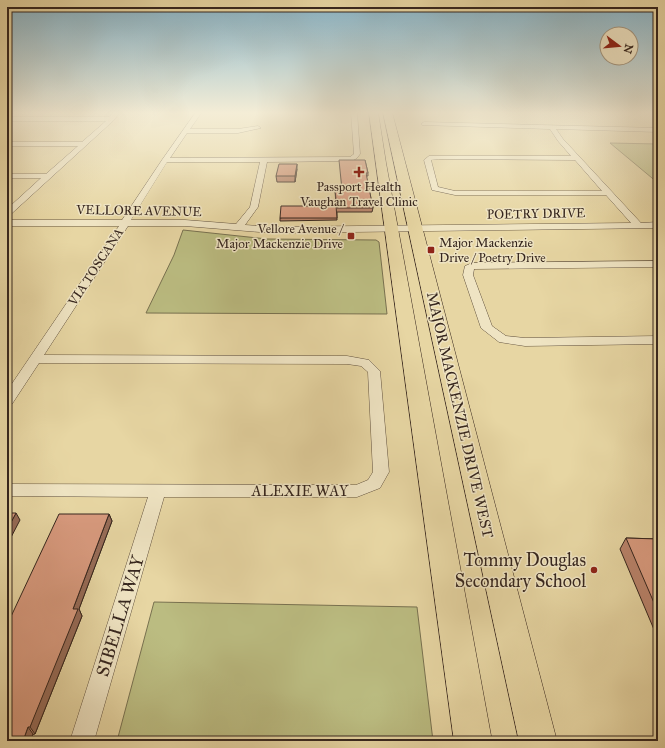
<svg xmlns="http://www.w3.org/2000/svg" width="665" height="748" font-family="'IM FELL Great Primer',serif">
<rect width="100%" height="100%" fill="#e7d6a3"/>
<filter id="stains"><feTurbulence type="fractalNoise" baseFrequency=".005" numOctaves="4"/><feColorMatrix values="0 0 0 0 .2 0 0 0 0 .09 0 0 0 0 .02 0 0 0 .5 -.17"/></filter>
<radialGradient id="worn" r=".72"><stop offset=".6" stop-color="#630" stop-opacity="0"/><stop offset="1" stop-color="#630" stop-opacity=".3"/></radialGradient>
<path fill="#bbbc81" stroke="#787150" d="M610,143L658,144V183Z
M183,230L267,239L376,240L379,242L387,314L146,313L174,255Z
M154,602L417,607L433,741H117Z"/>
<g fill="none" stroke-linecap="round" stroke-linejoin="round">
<g stroke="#62523f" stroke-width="1">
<path id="street" d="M114,112H120L114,120L10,215L7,216V209L41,178H7V174H46L78,146H7V142H82L106,121H7V117H109Z
M196,112H202L190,129H238L258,126L261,128L238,133H187L170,158L350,157L354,154L351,112H357L360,154L357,158L352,161L267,162L258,207L245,225L272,227L631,223L606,195H455L432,190L424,160L429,156H571L558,141L550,129L422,125L421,124L424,122L658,128V132L556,129L563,139L641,223L658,222V228L272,233L185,226H128L44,355L347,356L369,360L380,371L389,472L380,488L357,497H164L94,741H70L148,497L7,496V484L356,485L368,480L373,472L368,372L361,366L347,364L39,363L12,404L7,405V391L119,226H7V220H122L162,160ZM439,159L575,160L602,191H455L438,187L431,160ZM167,162H260L250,207L236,224L185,220H131Z
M658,261V267L474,269L473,275L492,326L506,336L525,338L658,336V344L525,346L499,342L481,328L463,275L465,266L472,263Z"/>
</g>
<g stroke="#36261e" stroke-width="1">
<path id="primary" d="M369,112H378L386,163L492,741H454Z
M383,112H392L557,741H519Z"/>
</g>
<use href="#street" fill="#efe4c3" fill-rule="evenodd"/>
<use href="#primary" fill="#e7d6a3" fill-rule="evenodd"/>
</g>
<path fill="#ba846c" stroke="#36261e" d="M365,160L368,173V176H366L373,208L372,212H337V220L280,221V218L336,206L335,190H341Z
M297,169L295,182H277L276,176Z
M109,514L112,521L79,609L82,616L35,734L7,741Z
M626,538L658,539V639L620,549Z"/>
<path fill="#976c58" stroke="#36261e" d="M297,164V169L295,182V176Z
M16,513L20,520L7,545V530Z
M109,514L112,521L79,609L82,616L35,734L30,727L73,609Z
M28,727L33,734L30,741H23Z"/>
<path fill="#d89a7e" stroke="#36261e" d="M339,160H365L368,173H366L373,208H337L335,190H342Z
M279,164H297L295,176H276Z
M281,206H336L337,218H280Z
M7,513H16L7,530Z
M59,514H109L73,609H78L30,727H28L23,741H7V625Z
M626,538L658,539V612Z"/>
<linearGradient id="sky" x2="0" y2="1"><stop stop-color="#87b6cc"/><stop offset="0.52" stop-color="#f4edd6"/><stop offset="1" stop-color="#f4edd6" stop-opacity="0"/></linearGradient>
<rect width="665" height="217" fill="url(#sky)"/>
<g fill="#8f2418" stroke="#efe4c3" stroke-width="1.5">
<path d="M357 166h4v4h4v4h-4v4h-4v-4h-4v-4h4z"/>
<rect x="347" y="232" width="8" height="8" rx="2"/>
<rect x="427" y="246" width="8" height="8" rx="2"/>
<circle cx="594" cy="570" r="4"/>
</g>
<g text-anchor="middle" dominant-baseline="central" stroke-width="3" stroke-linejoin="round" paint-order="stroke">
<g font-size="13" fill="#36261e" stroke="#efe4c3">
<text x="359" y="187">Passport Health<tspan x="359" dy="15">Vaughan Travel Clinic</tspan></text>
<text x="343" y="229" text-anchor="end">Vellore Avenue /<tspan x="343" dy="15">Major Mackenzie Drive</tspan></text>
<text x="439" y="243" text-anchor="start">Major Mackenzie<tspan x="439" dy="15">Drive / Poetry Drive</tspan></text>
</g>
<g font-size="13" fill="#36261e" stroke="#efe4c3">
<text transform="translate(139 211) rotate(1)">VELLORE AVENUE</text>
<text transform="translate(536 214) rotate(-1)">POETRY DRIVE</text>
<text transform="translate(96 267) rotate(-57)">VIA TOSCANA</text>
</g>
<g font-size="15" fill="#36261e" stroke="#efe4c3">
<text transform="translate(460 415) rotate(77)">MAJOR MACKENZIE DRIVE WEST</text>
<text x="300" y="491">ALEXIE WAY</text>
</g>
<g font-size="18" fill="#36261e" stroke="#efe4c3" text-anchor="end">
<text x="586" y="560">Tommy Douglas<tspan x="586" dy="21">Secondary School</tspan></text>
</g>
<g font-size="18" fill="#36261e" stroke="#efe4c3">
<text transform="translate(120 616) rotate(-73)">SIBELLA WAY</text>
</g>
</g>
<rect width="665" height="748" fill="none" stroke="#e7d6a3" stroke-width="24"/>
<rect x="8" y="8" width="649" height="732" fill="none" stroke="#36261e" stroke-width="2"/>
<rect x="12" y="12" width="641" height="724" fill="none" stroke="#36261e"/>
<g transform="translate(619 46) rotate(106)"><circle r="19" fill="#efe4c3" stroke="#a59881"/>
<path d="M0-3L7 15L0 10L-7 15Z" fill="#8f2418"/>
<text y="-6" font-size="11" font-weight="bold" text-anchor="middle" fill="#36261e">N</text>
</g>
<rect width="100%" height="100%" filter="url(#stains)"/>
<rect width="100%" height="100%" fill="url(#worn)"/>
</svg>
